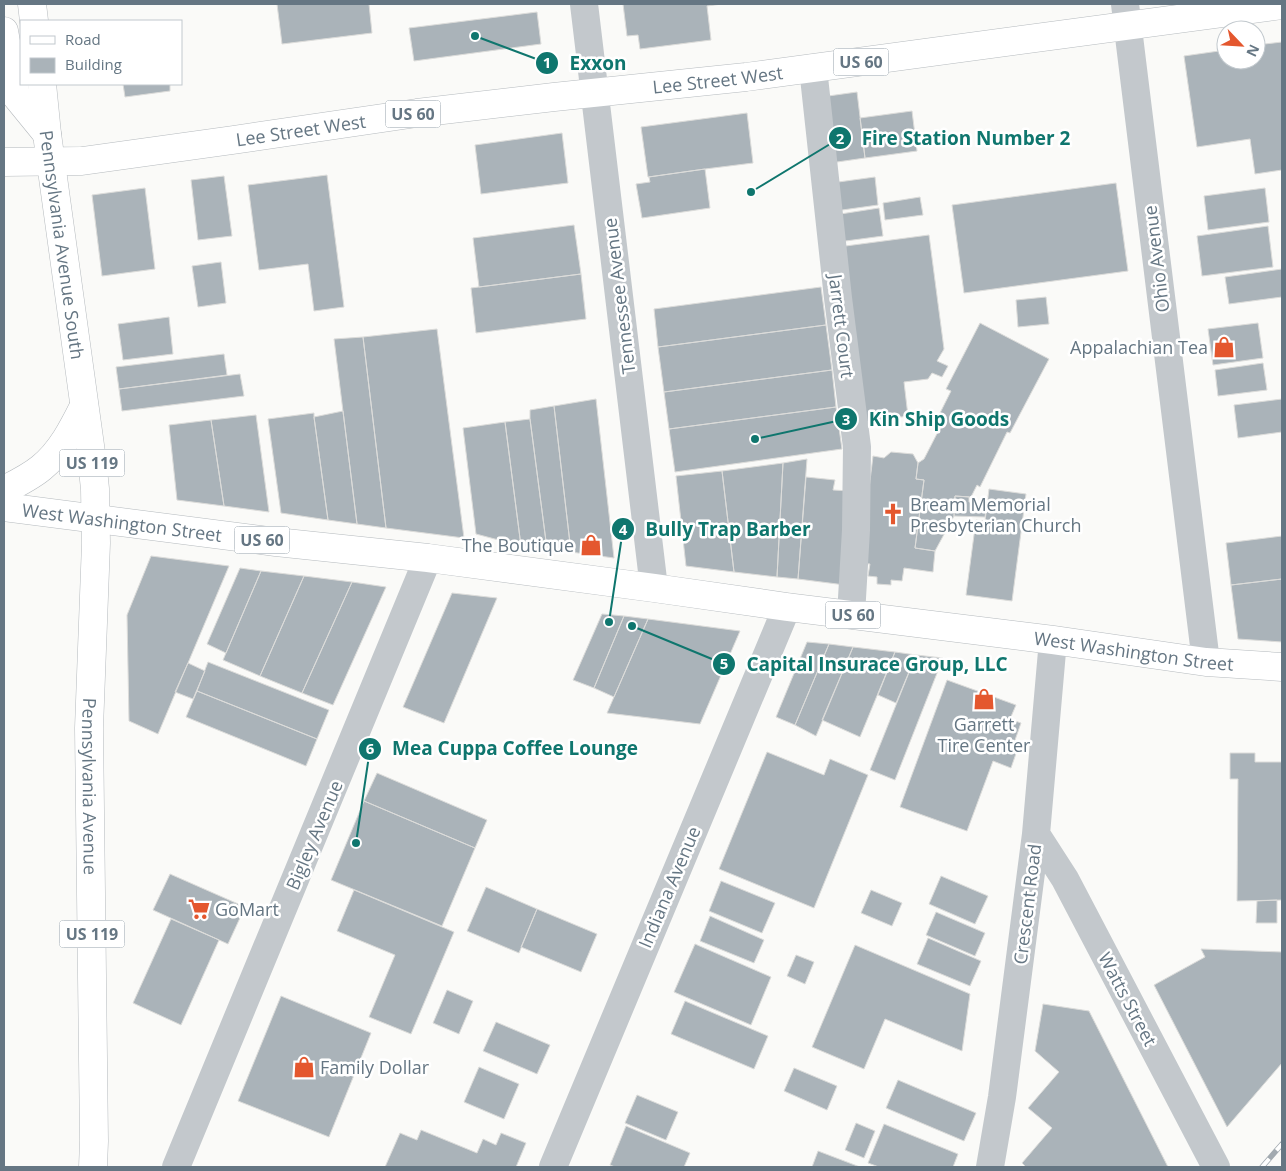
<svg xmlns="http://www.w3.org/2000/svg" width="1286" height="1171" font-family="'Open Sans',sans-serif">
<rect width="100%" height="100%" fill="#fafaf8"/>
<path fill="#aab3b9" stroke="#dcdcda" d="M277,4H369L372,33L282,44Z
M623,4H722L707,6L711,40L640,49L638,35L627,36Z
M537,12L541,44L414,61L409,28Z
M1282,42V170L1255,174L1250,139L1197,147L1184,56L1226,50V60H1256V45Z
M123,84H170V91L125,97Z
M857,92L865,158L830,163L821,97Z
M912,111L917,151L865,158L860,118Z
M747,113L753,163L705,169L648,177L641,127Z
M562,133L568,183L481,194L475,145Z
M705,169L710,208L642,218L636,184L650,182L649,177Z
M327,175L344,307L314,311L308,264L259,270L248,185Z
M224,176L232,236L198,240L191,180Z
M875,177L878,205L835,211L831,183Z
M1116,183L1128,271L964,293L952,205Z
M145,188L155,269L102,276L92,195Z
M1265,188L1269,222L1208,230L1204,196Z
M920,197L923,215L885,220L883,203Z
M879,208L883,236L838,242L834,215Z
M574,225L581,274L479,287L473,238Z
M1268,226L1273,267L1202,276L1197,236Z
M929,235L944,349L937,361L948,366L942,377L932,373L928,379L904,382L908,416L860,423L838,247Z
M221,262L226,303L198,307L192,266Z
M1282,269V297L1229,304L1225,277Z
M581,274L586,319L476,333L471,288Z
M821,287L826,325L658,347L654,309Z
M1046,297L1049,324L1018,327L1016,300Z
M169,317L173,354L123,360L118,324Z
M980,323L1049,359L1010,433L1007,432L980,487L977,485L971,497L955,496L954,516L935,551L915,548L924,480L916,479L918,463L924,459L944,420L938,417L951,391L946,389Z
M1258,323L1263,358L1213,365L1208,329Z
M826,325L832,370L664,392L658,347Z
M437,329L450,430L464,538L386,528L363,337Z
M363,337L386,528L357,524L334,339Z
M224,354L227,375L119,389L116,367Z
M1263,363L1267,390L1218,396L1215,370Z
M832,370L836,407L669,429L664,392Z
M240,374L244,396L122,411L119,389Z
M596,399L614,558L571,552L554,406Z
M1282,399V432L1238,438L1234,405Z
M554,406L571,552L547,549L530,419V410Z
M836,407L842,449L675,472L669,429Z
M343,411L357,524L328,520L314,417Z
M314,413V417L328,520L281,513L268,419Z
M256,415L269,512L224,506L211,420Z
M530,419L547,549L521,546L505,422Z
M211,420L224,506L177,500L169,425Z
M505,422L521,546L476,534L463,428Z
M891,452L913,454L918,463L916,479L924,480L915,548L935,551L933,572L904,568L902,581L891,580V585L877,584V577L868,576L870,564L860,563L873,456L884,458Z
M807,459L798,579L777,577L783,463Z
M783,463L777,577L734,572L722,471Z
M722,471L734,572L686,566L676,476Z
M806,477L835,480L833,490L850,491L845,585L798,579Z
M989,489L1026,494L1012,601L966,595L976,520L985,521Z
M955,496L969,497V502L987,503L985,517L954,516Z
M1282,536V579L1231,585L1226,543Z
M151,556L229,566L158,734L129,721L127,615Z
M240,568L261,571L226,653L207,644Z
M261,571L304,576L260,676L223,660Z
M304,576L352,582L302,693L260,676Z
M1282,579V642L1238,639L1231,585Z
M352,582L386,587L333,705L302,693Z
M452,593L497,598L444,723L403,707Z
M602,614L624,616L594,688L573,680Z
M624,616L648,619L614,697L594,688Z
M648,619L740,631L700,724L607,713Z
M807,642L829,644L795,725L776,717Z
M829,644L853,647L816,736L795,725Z
M853,647L895,652L860,737L822,720Z
M895,652L916,655L896,703L878,695Z
M916,655L943,658L895,780L870,770Z
M208,662L329,710L317,739L197,691Z
M188,663L205,671L193,699L175,692Z
M947,680L1016,705L1010,719L1021,723L1014,743L1019,745L1011,768L993,761L967,831L900,807Z
M197,691L317,739L306,766L186,717Z
M767,752L824,775L830,759L868,775L814,908L719,869Z
M1230,753H1255V762H1282V900L1237,901L1238,779H1230Z
M377,773L487,820L475,848L364,801Z
M364,801L475,848L442,926L331,880Z
M170,874L245,907L228,944L153,910Z
M941,876L988,896L975,924L929,904Z
M721,881L775,903L762,933L709,911Z
M486,887L537,909L519,953L467,931Z
M354,890L454,932L411,1034L369,1017L395,955L337,931Z
M871,890L902,903L892,926L861,913Z
M1277,900V923H1256L1257,901Z
M537,909L597,934L581,972L521,947Z
M936,912L985,933L975,956L926,935Z
M710,916L764,940L754,963L700,941Z
M171,919L219,940L181,1025L133,1003Z
M928,938L981,961L970,986L917,964Z
M695,944L771,977L751,1025L674,992Z
M855,945L970,994L962,1051L885,1019L864,1069L812,1047Z
M1201,949L1282,952V1063L1227,1127L1154,985L1205,957Z
M796,955L814,962L805,984L787,976Z
M447,990L473,1001L459,1034L433,1023Z
M281,996L371,1033L329,1137L238,1101Z
M685,1001L768,1036L754,1069L671,1034Z
M1043,1004L1089,1011L1168,1167H1026L1022,1163L1052,1128L1028,1108L1059,1072L1035,1051Z
M496,1022L550,1045L537,1074L483,1051Z
M479,1067L519,1084L504,1119L464,1102Z
M794,1068L837,1086L827,1110L784,1091Z
M898,1080L976,1113L964,1141L886,1108Z
M637,1095L678,1112L666,1140L625,1123Z
M856,1123L875,1131L864,1158L845,1150Z
M884,1124L958,1154L953,1167H879L868,1163Z
M626,1126L690,1153L684,1167H615L610,1165Z
M421,1130L477,1153L483,1139L496,1145L501,1133L526,1143L516,1167H385L400,1133L417,1140Z
M818,1151L860,1167H812Z"/>
<g fill="none" stroke-linecap="round" stroke-linejoin="round">
<g stroke="#b5babe" stroke-width="29">
<g id="major">
<path d="M32,4L34,21"/>
<path id="s1" d="M42,84L47,134L92,460L95,489L96,543L89,728L94,1141L93,1167"/>
<path id="s2" d="M4,162L82,161L233,140L417,113L554,97L746,77L1282,5"/>
<path d="M4,490C16,484 30,477 41,468C61,452 73,428 84,406"/>
<path id="s3" d="M4,507L276,542L428,558L654,588L787,607L1053,640L1206,662L1282,667"/>
</g>
</g>
<g stroke="#b4b9bd" stroke-width="29">
<path id="highway" d="M4,31L16,96L47,134"/>
</g>
<path stroke="#c3c8cc" stroke-width="28" d="M584,4L654,588
M1125,4L1206,662
M813,68L838,298L857,447L856,530L851,615
M1036,834L1065,879L1216,1167
M176,1167L428,558
M553,1167L787,607
M990,1167L1002,1097L1036,834L1053,640"/>
<use href="#major" stroke="#fff" stroke-width="28"/>
<use href="#highway" stroke="#fff" stroke-width="28"/>
<g stroke="#a2aab0" stroke-width="5.5">
<path id="rail" d="M1262,1167L1282,1144"/>
</g>
<use href="#rail" stroke="#fff" stroke-width="4" stroke-dasharray="11" stroke-linecap="butt"/>
</g>
<defs>
<g id="shop-bare" transform="scale(1.725)"><path d="M-5-2.5h2.3a2.7 3.5 0 0 1 5.4 0H5L5.5 6h-11ZM-1.5-2.5h3a1.5 2.3 0 0 0-3 0Z" fill="#e4572e" stroke="#fff" stroke-width="2.5" paint-order="stroke"/></g>
<g id="church-bare" transform="scale(1.725)"><path d="M-1.2-6h2.4v3.5h3.3v2.4h-3.3V6h-2.4V-.1h-3.3v-2.4h3.3Z" fill="#e4572e" stroke="#fff" stroke-width="2.5" paint-order="stroke"/></g>
<g id="supermarket-bare" transform="scale(1.725)"><path d="M-6-5.5h2.5l.6 2H6L4.5 2H-2.5L-4.4-4H-6ZM-1.5 3.2a1.3 1.3 0 1 0 .1 0ZM3 3.2a1.3 1.3 0 1 0 .1 0Z" fill="#e4572e" stroke="#fff" stroke-width="2.5" paint-order="stroke"/></g>
</defs>
<g fill-rule="evenodd">
<use href="#shop-bare" x="1224" y="347"/>
<use href="#church-bare" x="893" y="514"/>
<use href="#shop-bare" x="591" y="545"/>
<use href="#shop-bare" x="984" y="699"/>
<use href="#supermarket-bare" x="199" y="909"/>
<use href="#shop-bare" x="304" y="1067"/>
</g>
<g text-anchor="middle" dominant-baseline="central" stroke-width="5" stroke-linejoin="round" paint-order="stroke">
<g fill="#fff" stroke="#939fa8" stroke-width="1">
<rect x="833.5" y="48.5" width="55" height="27" rx="4"/>
<rect x="385.5" y="100.5" width="55" height="27" rx="4"/>
<rect x="59.5" y="449.5" width="65" height="27" rx="4"/>
<rect x="234.5" y="526.5" width="55" height="27" rx="4"/>
<rect x="825.5" y="601.5" width="55" height="27" rx="4"/>
<rect x="59.5" y="920.5" width="65" height="27" rx="4"/>
</g>
<g font-size="16" font-weight="bold" fill="#657683">
<text x="861" y="62">US 60</text>
<text x="413" y="114">US 60</text>
<text x="92" y="463">US 119</text>
<text x="262" y="540">US 60</text>
<text x="853" y="615">US 60</text>
<text x="92" y="934">US 119</text>
</g>
<g font-size="18" fill="#657683" stroke="#fff">
<text stroke="none"><textPath href="#s2" startOffset="719">Lee Street West</textPath></text>
<text stroke="none"><textPath href="#s2" startOffset="299">Lee Street West</textPath></text>
<text stroke="none"><textPath href="#s1" startOffset="162">Pennsylvania Avenue South</textPath></text>
<text transform="translate(1156 259) rotate(-97)">Ohio Avenue</text>
<text transform="translate(619 296) rotate(-97)">Tennessee Avenue</text>
<text transform="translate(842 326) rotate(83)">Jarrett Court</text>
<text stroke="none"><textPath href="#s3" startOffset="119">West Washington Street</textPath></text>
<text stroke="none"><textPath href="#s3" startOffset="1139">West Washington Street</textPath></text>
<text stroke="none"><textPath href="#s1" startOffset="706">Pennsylvania Avenue</textPath></text>
<text transform="translate(314 835) rotate(-67)">Bigley Avenue</text>
<text transform="translate(669 887) rotate(-67)">Indiana Avenue</text>
<text transform="translate(1027 904) rotate(-83)">Crescent Road</text>
<text transform="translate(1128 999) rotate(62)">Watts Street</text>
</g>
<g font-size="18" fill="#657683" stroke="#fff" text-anchor="start">
<text x="1208" y="347" text-anchor="end">Appalachian Tea</text>
<text x="910" y="504">Bream Memorial<tspan x="910" dy="21">Presbyterian Church</tspan></text>
<text x="574" y="545" text-anchor="end">The Boutique</text>
<text x="984" y="724" text-anchor="middle">Garrett<tspan x="984" dy="21">Tire Center</tspan></text>
<text x="215" y="909">GoMart</text>
<text x="320" y="1067">Family Dollar</text>
</g>
</g>
<path fill="none" stroke="#0f766e" stroke-width="2" d="M475 36L547 63M751 192L840 138M755 439L846 419M609 622L623 529M632 626L724 664M356 843L370 749"/>
<g fill="#0f766e" stroke="#fff" stroke-width="2">
<circle cx="475" cy="36" r="5"/>
<circle cx="751" cy="192" r="5"/>
<circle cx="755" cy="439" r="5"/>
<circle cx="609" cy="622" r="5"/>
<circle cx="632" cy="626" r="5"/>
<circle cx="356" cy="843" r="5"/>
<circle cx="547" cy="63" r="12"/>
<circle cx="840" cy="138" r="12"/>
<circle cx="846" cy="419" r="12"/>
<circle cx="623" cy="529" r="12"/>
<circle cx="724" cy="664" r="12"/>
<circle cx="370" cy="749" r="12"/>
</g>
<g font-size="15" text-anchor="middle" font-weight="bold" fill="#fff">
<text x="547" y="68">1</text>
<text x="840" y="144">2</text>
<text x="846" y="425">3</text>
<text x="623" y="535">4</text>
<text x="724" y="669">5</text>
<text x="370" y="754">6</text>
</g>
<g font-size="19" text-anchor="middle" font-weight="bold" fill="#0f766e" stroke="#fff" stroke-width="5" stroke-linejoin="round" paint-order="stroke">
<text x="598" y="70">Exxon</text>
<text x="966" y="145">Fire Station Number 2</text>
<text x="939" y="426">Kin Ship Goods</text>
<text x="728" y="536">Bully Trap Barber</text>
<text x="877" y="671">Capital Insurace Group, LLC</text>
<text x="515" y="755">Mea Cuppa Coffee Lounge</text>
</g>
<rect width="1286" height="1171" fill="none" stroke="#657683" stroke-width="10"/>
<rect x="20" y="20" width="162" height="65" fill="#ffffff" stroke="#c1c8cd"/>
<rect x="30" y="36" width="25" height="8" fill="#ffffff" stroke="#c1c8cd"/>
<text x="65" y="45" font-size="15" fill="#657683">Road</text>
<rect x="30" y="58" width="25" height="15" fill="#aab3b9" stroke="#c1c8cd"/>
<text x="65" y="70" font-size="15" fill="#657683">Building</text>
<g transform="translate(1241 45) rotate(115)"><circle r="24" fill="#ffffff" stroke="#c1c8cd"/>
<path d="M0-4L9 19L0 12L-9 19Z" fill="#e4572e"/>
<text y="-8" font-size="14" font-weight="bold" text-anchor="middle" fill="#657683">N</text>
</g>
</svg>
